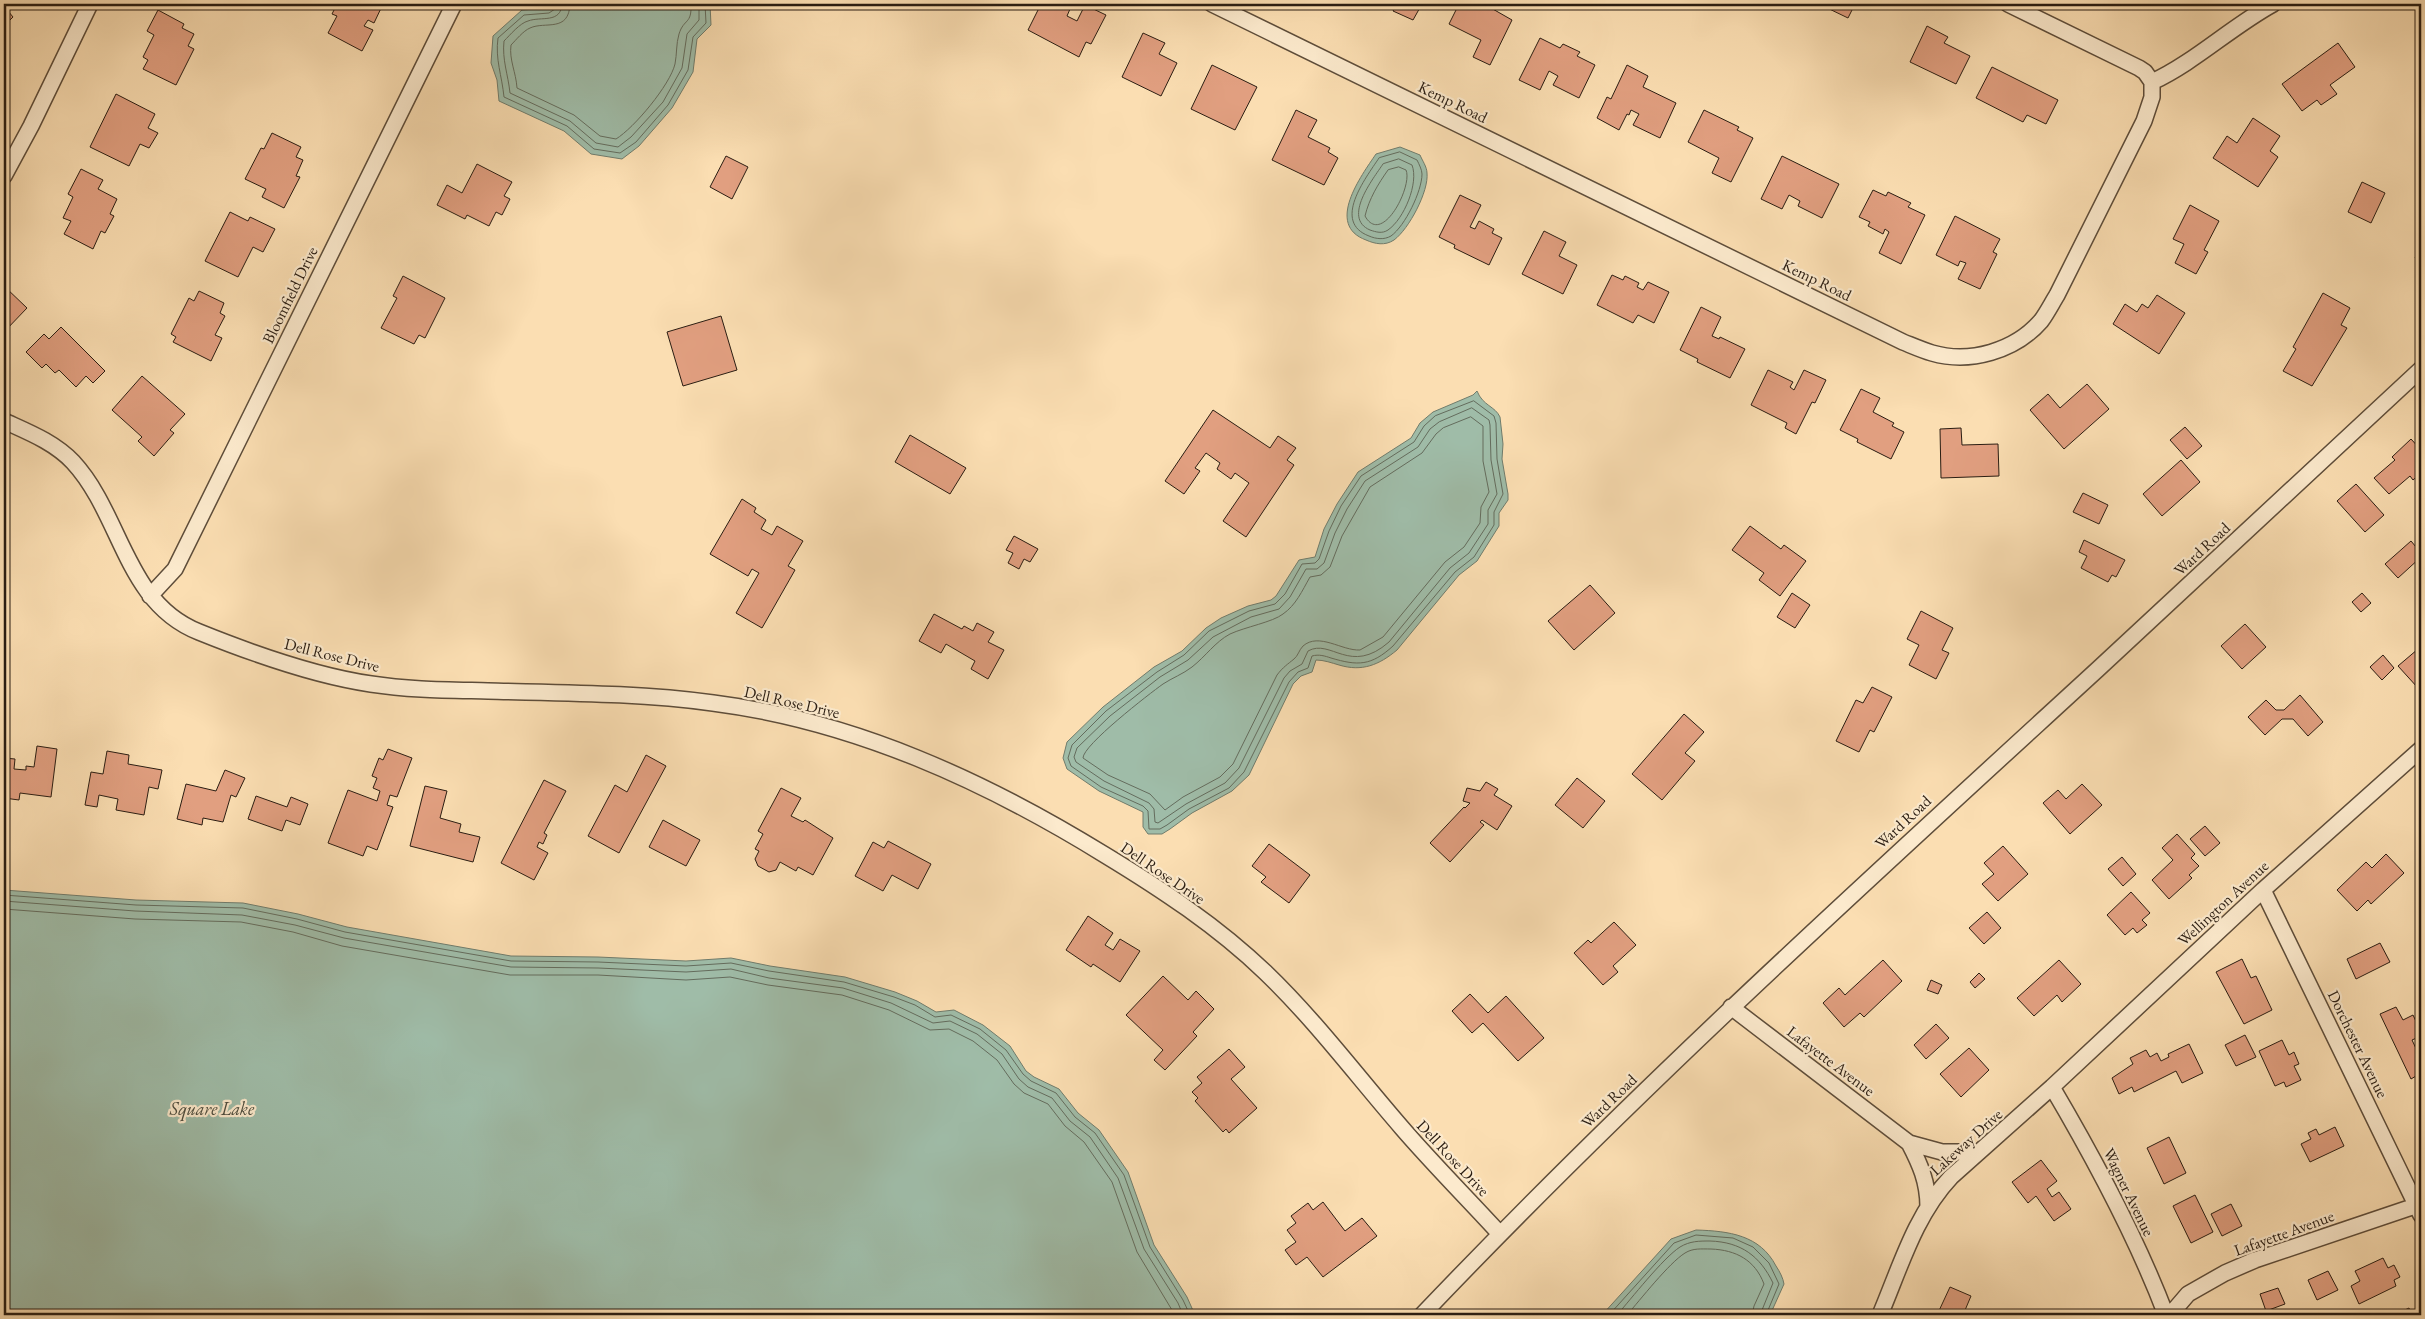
<svg xmlns="http://www.w3.org/2000/svg" width="2425" height="1319" font-family="'EB Garamond',serif">
<rect width="100%" height="100%" fill="#fbdeb2"/>
<filter id="stains"><feTurbulence type="fractalNoise" baseFrequency=".004" numOctaves="4"/><feColorMatrix values="0 0 0 0 .2 0 0 0 0 .09 0 0 0 0 .02 0 0 0 .5 -.17"/></filter>
<radialGradient id="worn" r=".72"><stop offset=".6" stop-color="#630" stop-opacity="0"/><stop offset="1" stop-color="#630" stop-opacity=".3"/></radialGradient>
<path fill="#9fbca8" stroke="#707c6c" d="M553,4H710L711,25L697,39L693,72L672,108L639,146L622,159L591,154L564,131L499,101L497,80L491,63L493,36L522,10L548,8Z
M1400,147L1420,155C1422,160 1427,167 1427,173C1429,191 1409,229 1394,240C1385,246 1375,244 1366,240C1325,225 1361,176 1376,154Z
M1477,391C1483,406 1495,406 1500,417L1503,444L1502,459L1508,494V500L1499,513V526L1477,561L1459,575L1397,650C1379,665 1362,672 1339,665C1332,663 1324,660 1316,660L1312,672L1301,676L1293,684L1249,775L1232,791L1192,813L1170,829L1162,834H1148L1143,827V812L1099,791L1067,769L1063,758L1067,742L1103,707L1154,667L1182,651L1206,628L1221,618L1248,606L1271,600L1276,596L1299,560L1315,557L1324,529L1337,504L1358,472L1411,438L1420,423L1433,412L1473,395Z
M4,890L136,900L243,903L298,914L347,927L511,956L598,957L686,961L731,958L770,966L845,977L895,992L917,1001L936,1012L954,1010L983,1025L1010,1046L1026,1071L1034,1077L1059,1089L1078,1113L1099,1130L1128,1172L1154,1245L1187,1297L1195,1315H4Z
M1696,1230C1729,1231 1760,1235 1776,1266C1780,1272 1783,1278 1784,1284L1770,1315H1602L1671,1239Z"/>
<g fill="none" stroke-linecap="round" stroke-linejoin="round">
<path stroke="#646c5d" stroke-width="1" d="M556,4L555,9L549,13L524,15L498,38C495,59 502,76 504,97L567,126L594,149L620,153L636,142L668,105L688,70L693,37L706,23L705,4
M562,4C561,24 541,16 528,21C520,23 510,35 504,41C502,60 508,74 510,93L570,121L596,143L618,147L631,137L663,102L682,68L687,34L699,20V4
M570,4C569,33 545,21 530,28C523,31 516,40 511,45C509,60 516,72 517,88L574,115L600,136L616,139C634,128 670,85 675,64C677,54 676,44 679,34C684,18 692,25 691,4
M1400,152L1417,160C1419,164 1422,170 1422,174C1422,191 1405,226 1391,236C1384,240 1376,239 1369,236C1332,222 1365,179 1379,158Z
M1399,159L1412,165C1419,183 1404,219 1388,230C1382,234 1376,232 1370,230C1342,218 1373,179 1383,164Z
M1399,167L1406,170C1413,186 1382,247 1365,216C1369,199 1378,184 1388,170Z
M1474,401L1494,416L1496,423L1497,459L1503,494L1494,512V525L1474,557L1455,572L1393,646C1371,666 1358,666 1331,658C1325,656 1319,654 1312,656L1308,668L1298,672L1289,682L1244,772L1229,788L1189,809L1167,825L1160,829H1149L1148,811L1143,806L1101,787L1071,766L1068,758L1072,745L1106,711L1157,672L1184,655L1209,631L1249,611L1275,604L1285,594L1302,564L1315,563L1319,559L1329,531L1341,506L1361,476L1414,442L1424,426L1435,416Z
M1472,408L1489,420L1490,425L1491,460L1497,494L1488,510V524L1469,553L1450,568L1389,642C1350,676 1331,638 1308,651L1302,664L1290,671L1284,678L1239,768L1225,783L1186,804L1158,823L1155,822L1154,809L1149,803L1104,781L1076,762L1074,757L1077,748L1110,716L1160,677L1188,660L1213,637L1251,617L1279,609L1290,597L1306,569H1317L1324,563L1335,533L1347,509L1365,481L1418,447L1430,429L1439,422Z
M1471,417L1483,426V461L1489,492L1481,507L1480,523L1464,547L1445,562L1383,637L1360,650C1342,651 1319,632 1303,646C1299,650 1298,656 1294,659C1288,664 1283,667 1277,675L1233,764L1220,777L1183,797L1165,810L1150,794L1108,775L1083,758C1083,745 1149,694 1163,684C1172,678 1183,674 1192,667C1206,656 1215,642 1230,634C1245,627 1273,622 1283,614C1296,605 1302,591 1310,577L1321,575L1330,567L1342,536L1370,487L1422,453L1436,434L1443,428Z
M4,895L136,905L243,908L297,919L345,932L511,961L598,962L686,966L731,963L769,971L844,982L894,997L915,1005L935,1017L951,1015L980,1029L1006,1050L1023,1074L1031,1081L1056,1093L1075,1117L1095,1133L1124,1175L1150,1247L1183,1300L1190,1315
M4,901L135,911L242,915L295,925L344,938L511,967L598,968L686,972L731,969L769,978L843,988L891,1003L933,1023L950,1021L977,1034L1002,1054L1019,1079L1028,1087L1052,1098L1070,1121L1090,1137L1118,1178L1144,1249L1178,1303L1183,1315
M4,909L135,919L241,922L293,932L342,946L510,975H598L686,980L730,977L768,985L842,995L889,1010L930,1030L949,1029L973,1041L997,1060L1014,1084L1024,1093L1048,1104L1065,1126L1084,1142L1112,1182L1137,1252L1175,1315
M1609,1315L1674,1243L1696,1235L1733,1238L1753,1247L1769,1263L1779,1284L1766,1315
M1617,1315C1631,1299 1663,1258 1680,1247C1690,1241 1699,1241 1710,1241C1741,1242 1760,1256 1773,1283L1760,1315
M1627,1315C1640,1300 1669,1263 1685,1253C1693,1248 1701,1249 1711,1249C1736,1250 1755,1260 1764,1284L1754,1306L1752,1315"/>
</g>
<path fill="#e19f80" stroke="#2a1d12" d="M4,4H16L8,11L13,17L4,26Z
M337,4H383L374,23L368,20L364,26L373,30L362,51L328,33L337,16L332,14Z
M1041,4H1060L1070,9L1067,16L1077,21L1085,5L1106,15L1091,44L1086,42L1079,57L1028,30Z
M1397,4H1422L1413,20L1393,11Z
M1459,4H1484L1512,20L1490,65L1473,57L1481,40L1449,24Z
M1819,4H1855L1848,18Z
M158,10L184,24L182,28L194,34L188,46L194,49L176,85L143,69L148,60L143,57L154,35L147,31Z
M1927,26L1948,37L1944,43L1970,56L1956,84L1910,62Z
M1143,33L1165,43L1159,54L1177,63L1161,96L1122,77Z
M1540,38L1560,48L1563,44L1580,52L1577,56L1595,65L1579,98L1553,85L1558,76L1549,71L1540,90L1519,80Z
M2338,43L2355,67L2330,85L2337,94L2321,105L2317,100L2302,111L2282,84Z
M1212,65L1257,87L1235,130L1191,109Z
M1627,65L1648,76L1643,87L1676,103L1660,138L1633,125L1639,114L1631,110L1629,115L1627,114L1619,130L1597,118L1607,97L1611,99Z
M1992,67L2058,100L2046,124L2027,115L2023,122L1976,98Z
M116,94L155,114L148,128L158,133L149,148L140,144L129,166L90,147Z
M1296,110L1317,120L1308,137L1330,148L1328,152L1338,158L1324,185L1272,160Z
M1704,110L1739,127L1737,130L1753,138L1731,182L1712,173L1719,158L1688,142Z
M2253,118L2280,136L2270,151L2278,157L2258,187L2213,158L2227,136L2237,143Z
M272,133L301,147L296,157L303,160L296,176L300,177L284,208L262,197L266,189L245,179L261,148L264,149Z
M726,156L748,167L732,199L710,187Z
M1782,156L1839,184L1822,218L1798,206L1800,201L1789,195L1782,209L1761,199Z
M477,164L512,182L504,196L510,199L502,215L496,212L489,226L467,215L465,219L437,205L447,185L462,193Z
M81,169L103,180L98,189L117,199L110,214L114,216L105,233L101,231L93,249L64,234L71,221L63,218L73,197L68,194Z
M2362,182L2385,193L2371,223L2348,212Z
M1873,190L1886,196L1888,192L1911,203L1908,207L1925,215L1901,264L1879,253L1889,232L1885,229L1883,234L1868,226L1870,222L1859,217Z
M1460,195L1481,205L1470,227L1475,229L1479,221L1494,229L1492,233L1502,238L1489,265L1454,248L1455,245L1439,237Z
M2190,205L2219,221L2204,250L2208,252L2196,274L2175,263L2184,244L2173,239Z
M230,212L248,221L250,217L275,229L263,252L253,247L238,277L205,261Z
M1955,216L2000,239L1993,252L1997,254L1980,289L1958,279L1966,263L1960,261L1958,266L1936,255Z
M1544,231L1566,242L1559,256L1577,265L1563,294L1522,274Z
M2421,248V262L2415,258Z
M1612,275L1623,280L1625,276L1639,283L1637,287L1643,290L1648,282L1669,292L1654,323L1638,315L1633,323L1597,305Z
M403,276L445,298L425,338L419,335L414,344L381,328L397,298L393,296Z
M4,286L27,308L4,332Z
M199,291L224,303L220,313L225,316L215,335L222,338L211,361L173,342L176,337L171,334L189,298L194,301Z
M2323,293L2350,308L2341,325L2347,328L2312,386L2283,371L2296,349L2293,347Z
M2157,295L2185,313L2159,354L2113,324L2125,304L2137,312L2142,304L2148,308Z
M1701,307L1721,317L1712,336L1719,339L1720,337L1745,349L1730,378L1697,362L1698,359L1680,350Z
M721,316L737,370L683,386L667,332Z
M61,327L105,371L93,383L86,376L76,387L59,370L55,373L46,364L42,368L26,352L44,334L49,339Z
M1768,370L1793,382L1790,387L1794,390L1804,370L1826,380L1815,403L1812,402L1796,434L1785,428L1787,423L1751,405Z
M142,376L185,414L170,430L174,433L154,456L138,441L142,437L112,410Z
M2087,384L2109,409L2064,449L2030,410L2048,394L2060,408Z
M1861,389L1880,398L1873,412L1894,423L1892,426L1904,432L1891,459L1857,442L1858,439L1840,430Z
M1213,410L1270,448L1278,436L1296,448L1287,460L1294,465L1246,537L1223,521L1249,483L1235,473L1231,479L1217,469L1220,463L1206,453L1195,468L1200,471L1184,494L1165,481Z
M2185,427L2202,446L2187,459L2170,440Z
M1961,428L1962,445L1998,444L1999,476L1941,478L1940,429Z
M910,435L966,468L950,494L895,462Z
M2411,439L2421,450V473L2413,480L2410,476L2389,494L2374,478L2395,460L2392,457Z
M2181,460L2200,482L2162,516L2143,494Z
M2356,484L2384,515L2365,532L2337,501Z
M2083,493L2108,505L2099,524L2073,512Z
M742,499L756,508L754,512L766,520L761,529L772,535L777,526L803,541L788,566L795,570L762,628L736,613L759,573L752,569L748,576L710,554Z
M1750,526L1781,549L1784,545L1806,561L1780,596L1759,580L1764,573L1732,550Z
M1014,536L1038,549L1030,562L1024,559L1019,569L1008,563L1013,553L1006,550Z
M2084,540L2125,560L2116,577L2112,575L2108,582L2081,568L2087,556L2079,552Z
M2411,541L2421,553V557L2398,578L2385,564Z
M1590,585L1615,613L1574,650L1548,621Z
M1792,593L1810,605L1795,628L1777,617Z
M2362,593L2371,603L2361,612L2352,602Z
M1921,611L1953,628L1942,650L1949,653L1936,679L1909,665L1919,645L1907,639Z
M934,614L962,629L964,626L973,631L977,623L994,632L988,642L1004,650L988,679L971,669L975,661L946,644L941,653L919,641Z
M2245,624L2266,647L2242,669L2221,646Z
M2418,649L2421,653V684L2418,688L2398,666Z
M2383,655L2394,668L2382,680L2370,667Z
M1872,687L1892,697L1874,732L1870,730L1859,752L1836,741L1856,700L1863,703Z
M2300,695L2323,722L2308,736L2293,719H2282L2265,735L2248,717L2266,700L2276,710H2284Z
M1684,714L1704,732L1685,753L1695,761L1662,800L1632,774Z
M37,746L57,749L51,797L20,793L19,800L4,798V758L15,759L14,769L26,770V766L34,767Z
M388,749L412,758L397,797L390,795L387,805L393,807L377,850L367,846L363,856L328,843L348,790L377,801L380,791L373,788L377,778L372,776L379,758L383,760Z
M107,751L129,755L128,764L162,770L158,789L149,787L144,815L116,810L118,799L99,795L97,807L85,805L91,772L103,774Z
M646,755L666,766L619,853L588,836L615,785L627,792Z
M225,770L245,778L236,797L231,795L223,822L203,818L202,825L177,819L186,784L216,791Z
M1577,778L1605,801L1583,828L1555,805Z
M544,780L566,791L544,833L547,835L543,844L539,842L537,847L548,853L534,880L501,863Z
M1486,782L1498,789L1494,795L1512,806L1497,830L1482,820L1480,822L1484,825L1450,862L1430,843L1464,807L1465,808L1470,803L1463,801L1467,788L1480,791Z
M2082,784L2102,805L2070,834L2043,803L2058,790L2066,799Z
M425,786L447,791L440,818L461,824L459,832L480,837L473,862L410,846Z
M781,788L801,798L791,816L803,822L805,820L833,838L813,875L798,867L796,871L780,862L776,870L769,872L758,866L755,859L759,851L755,849L763,834L758,831Z
M256,796L287,807L291,797L308,804L300,825L286,820L282,831L248,819Z
M663,820L700,840L686,866L649,847Z
M2205,826L2220,843L2205,856L2190,839Z
M2177,834L2195,854L2191,858L2199,866L2189,875L2192,878L2169,899L2152,880L2173,860L2162,848Z
M888,841L931,864L918,889L892,875L883,891L855,876L873,842L884,848Z
M1269,844L1310,875L1289,903L1261,882L1266,877L1252,866Z
M2003,846L2028,874L1998,901L1982,884L1994,874L1984,863Z
M2386,854L2404,873L2371,904L2368,900L2357,911L2337,890L2366,862L2372,868Z
M2122,857L2136,874L2123,886L2108,869Z
M2131,892L2150,913L2142,920L2147,925L2137,933L2133,928L2125,935L2107,915Z
M1987,912L2001,928L1984,944L1969,928Z
M1088,916L1113,933L1105,945L1113,950L1120,939L1140,951L1120,982L1093,964L1091,967L1066,950Z
M1614,922L1636,945L1613,966L1618,972L1603,985L1574,953L1588,940L1591,943Z
M2380,943L2390,962L2356,979L2347,959Z
M2242,959L2251,978L2256,976L2272,1010L2244,1024L2216,972Z
M1883,960L1902,981L1864,1017L1860,1013L1844,1027L1823,1003L1839,988L1845,995Z
M2059,960L2081,984L2062,1002L2057,995L2034,1016L2017,998Z
M1979,973L1985,979L1975,988L1970,982Z
M1163,976L1188,1000L1196,991L1214,1009L1193,1032L1197,1036L1165,1070L1154,1060L1163,1050L1126,1015Z
M1931,980L1942,985L1938,994L1927,990Z
M1470,994L1488,1013L1506,996L1544,1038L1518,1061L1483,1023L1472,1033L1452,1011Z
M2396,1007L2403,1020L2413,1015L2421,1032V1036L2412,1040L2421,1059V1073L2411,1079L2380,1014Z
M1936,1024L1949,1038L1926,1059L1914,1045Z
M2245,1035L2256,1057L2236,1066L2225,1045Z
M2282,1040L2289,1055L2294,1052L2299,1064L2294,1066L2301,1080L2286,1087L2284,1082L2275,1086L2259,1051Z
M2189,1044L2203,1073L2182,1083L2176,1071L2134,1092L2132,1087L2119,1094L2112,1078L2133,1064L2130,1058L2146,1050L2150,1057L2157,1053L2161,1061L2169,1057L2168,1054Z
M1969,1048L1989,1070L1961,1097L1940,1074Z
M1229,1049L1245,1067L1231,1079L1257,1108L1229,1133L1226,1129L1223,1132L1195,1101L1198,1098L1192,1092L1202,1083L1197,1077Z
M2335,1127L2344,1146L2310,1162L2301,1144L2311,1139L2308,1133L2316,1129L2319,1135Z
M2169,1137L2186,1173L2164,1184L2147,1148Z
M2041,1160L2057,1181L2047,1189L2052,1197L2059,1192L2071,1209L2054,1221L2036,1196L2028,1203L2012,1182Z
M2195,1195L2213,1232L2191,1243L2173,1206Z
M1323,1202L1345,1231L1362,1218L1377,1236L1323,1277L1307,1257L1296,1265L1285,1250L1296,1242L1287,1230L1296,1223L1291,1216L1308,1203L1313,1210Z
M2231,1204L2242,1226L2222,1236L2211,1214Z
M2383,1258L2388,1268L2394,1265L2400,1277L2394,1280L2396,1286L2359,1304L2351,1286L2360,1281L2355,1271Z
M2328,1271L2338,1290L2317,1300L2308,1280Z
M1950,1287L1971,1296L1963,1315H1937Z
M2278,1288L2285,1304L2266,1311L2260,1294Z
M2409,1308L2412,1315H2394Z"/>
<g fill="none" stroke-linecap="round" stroke-linejoin="round">
<g stroke="#5e4d3a" stroke-width="18">
<path id="minor" d="M1212,4L1903,342C1913,346 1922,350 1932,353C1970,364 2015,351 2041,321C2047,313 2052,303 2057,295L2144,121L2152,97V82C2195,62 2231,27 2273,4
M2008,4L2139,68L2145,72L2152,82
M4,176L31,126L90,4
M4,421C28,432 54,442 73,462C122,515 125,603 199,632C251,653 316,676 371,684C410,690 449,690 488,691C563,693 639,693 713,703C854,721 985,781 1105,855C1161,889 1217,926 1265,972C1315,1020 1356,1075 1402,1128C1433,1164 1467,1198 1500,1234
M150,596L175,569L454,4
M2263,890L2421,1215
M1731,1007L1909,1143L1942,1152H1978
M2052,1087C2095,1160 2136,1236 2166,1315
M1909,1143C1920,1164 1928,1182 1928,1207
M1422,1315C1637,1089 1867,881 2097,670C2205,570 2313,470 2421,369
M1880,1315C1900,1268 1915,1215 1951,1177L2052,1087L2263,890L2421,749
M2170,1315L2188,1294L2225,1273L2255,1260L2421,1204"/>
</g>
<use href="#minor" stroke="#fceacd" stroke-width="15"/>
</g>
<g text-anchor="middle" dominant-baseline="central" stroke-width="4.5" stroke-linejoin="round" paint-order="stroke">
<g font-size="16" fill="#2a1d12" stroke="#fceacd">
<text transform="translate(1453 102) rotate(26)">Kemp Road</text>
<text transform="translate(1817 280) rotate(26)">Kemp Road</text>
<text transform="translate(290 295) rotate(-64)">Bloomfield Drive</text>
<text transform="translate(2202 549) rotate(-43)">Ward Road</text>
<text transform="translate(332 655) rotate(14)">Dell Rose Drive</text>
<text transform="translate(792 702) rotate(13)">Dell Rose Drive</text>
<text transform="translate(1903 822) rotate(-43)">Ward Road</text>
<text transform="translate(1163 873) rotate(34)">Dell Rose Drive</text>
<text transform="translate(2223 903) rotate(-43)">Wellington Avenue</text>
<text transform="translate(2358 1044) rotate(64)">Dorchester Avenue</text>
<text transform="translate(1831 1061) rotate(37)">Lafayette Avenue</text>
<text transform="translate(1609 1101) rotate(-44)">Ward Road</text>
<text transform="translate(1966 1142) rotate(-42)">Lakeway Drive</text>
<text transform="translate(1453 1158) rotate(47)">Dell Rose Drive</text>
<text transform="translate(2129 1192) rotate(64)">Wagner Avenue</text>
<text transform="translate(2284 1233) rotate(-20)">Lafayette Avenue</text>
</g>
<g font-size="18" font-style="italic" fill="#4d4d3f" stroke="#fceacd">
<text x="212" y="1108">Square Lake</text>
</g>
</g>
<rect width="2425" height="1319" fill="none" stroke="#fbdeb2" stroke-width="20"/>
<rect x="5" y="5" width="2415" height="1309" fill="none" stroke="#2a1d12" stroke-width="2.5"/>
<rect x="10" y="10" width="2405" height="1299" fill="none" stroke="#2a1d12"/>
<rect width="100%" height="100%" filter="url(#stains)"/>
<rect width="100%" height="100%" fill="url(#worn)"/>
</svg>
